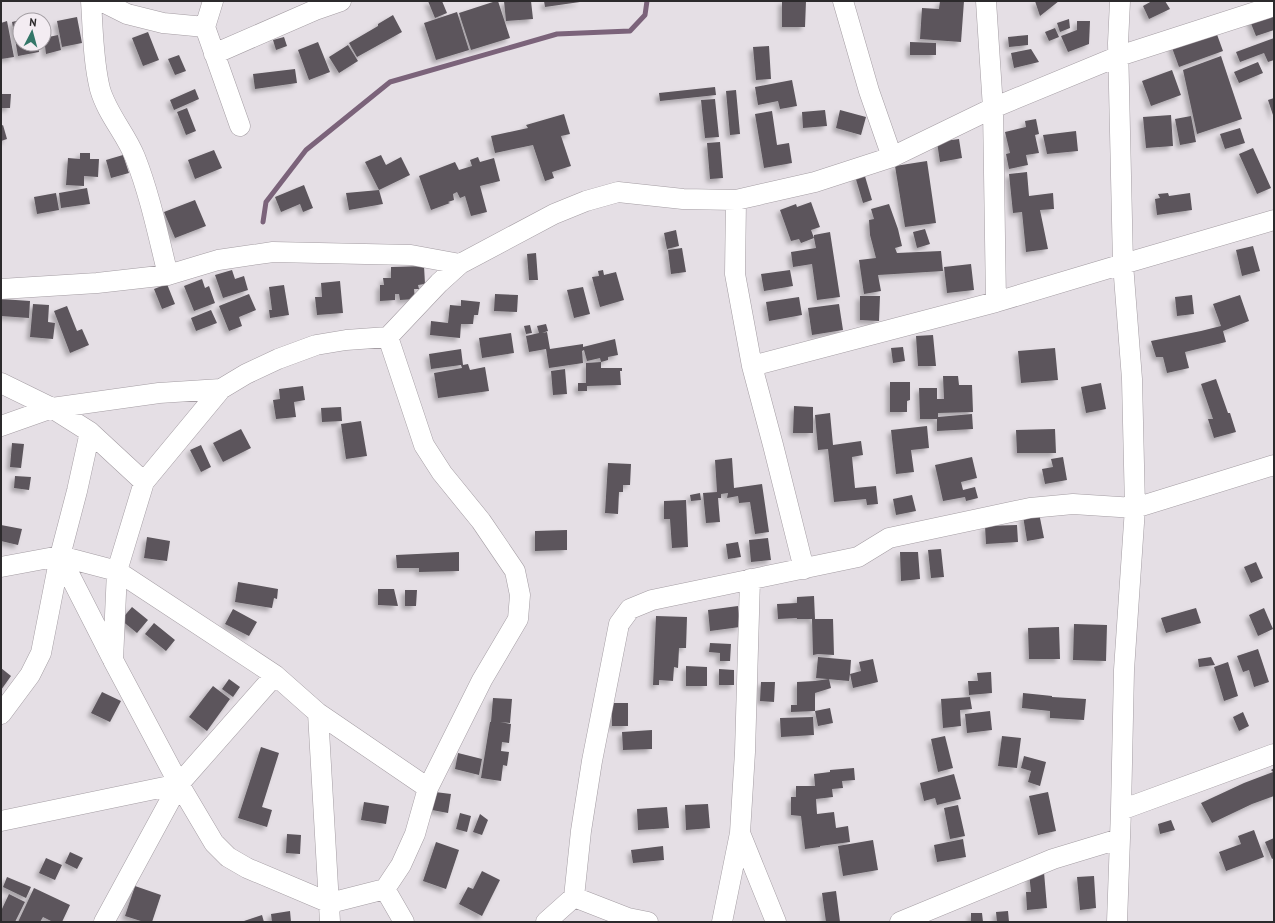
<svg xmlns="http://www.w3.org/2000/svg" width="1275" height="923" font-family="'PT Sans',sans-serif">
<defs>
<filter id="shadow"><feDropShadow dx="-3.5" dy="3.5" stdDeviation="2" flood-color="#0004"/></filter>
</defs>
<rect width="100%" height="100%" fill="#e5dfe5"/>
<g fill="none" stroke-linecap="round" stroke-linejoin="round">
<path stroke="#7b637a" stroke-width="5" d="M263,222L266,202L306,150L390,82L557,34L630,31L645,15L647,1"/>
</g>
<path fill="#5b555b" filter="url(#shadow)" d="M428,1H442L447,13L435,18Z
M496,1H498L510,38L471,50L459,13Z
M504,1H531L533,19L506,21Z
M544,1H580V2L545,7Z
M782,1H806L805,27H782Z
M940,1H964L961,42L920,39L922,8L939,9Z
M1035,1H1059L1040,16Z
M1152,1H1165L1170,9L1149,19L1143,6Z
M1274,10V30L1256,36L1248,16Z
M457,12L469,50L436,60L424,23Z
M393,15L402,32L357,57L349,43L378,26V24Z
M77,17L82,43L62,47L57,21Z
M1069,19L1070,28L1060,32L1057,23Z
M20,20V44H38L39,52L18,56L12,22Z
M7,21L14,57L1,59V23Z
M1077,21H1090L1089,44L1068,52L1061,36L1077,30Z
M1055,28L1059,37L1049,41L1045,32Z
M1215,29L1223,51L1179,67L1171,45Z
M148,32L159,60L143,66L132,38Z
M58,35L61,50L46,54L44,38Z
M1028,35V45L1009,47L1008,37Z
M284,37L287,46L276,50L273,40Z
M1274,38V60L1268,62L1264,53L1240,62L1236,52Z
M318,42L330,72L309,80L298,50Z
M910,42L936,43V55H910Z
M348,45L358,61L339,73L329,57Z
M769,46L771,79L756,80L753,47Z
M1031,49L1039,62L1014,68L1011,53Z
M179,55L186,71L175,75L168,59Z
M1221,56L1242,119L1197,134L1183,70Z
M1258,62L1263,73L1239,83L1234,72Z
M295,69L297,83L255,89L253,74Z
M1172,70L1181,95L1151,106L1142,81Z
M792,80L797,106L780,109L778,101L758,105L755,87Z
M715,87L716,95L660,101L659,93Z
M195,89L199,99L174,110L170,100Z
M736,90L740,134L730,135L726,91Z
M1,94H11L10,108H1Z
M1274,98V118L1268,100Z
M715,99L719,137L705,138L701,100Z
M187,108L196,131L186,135L177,112Z
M825,110L827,126L803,128L802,112Z
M840,110L866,117L861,135L836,128Z
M772,111L777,145L789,143L792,163L764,168L755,114Z
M564,114L570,134L561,136L571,166L552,172L554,178L545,181L533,145L495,153L491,136L528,128L526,125Z
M1171,115L1173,146L1146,148L1143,117Z
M1191,116L1196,142L1180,145L1175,119Z
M1036,119L1039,134L1035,135L1039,153L1026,155L1028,165L1009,169L1006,154L1010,153L1005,132L1026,127L1025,121Z
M3,125L7,139L1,141V126Z
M1240,128L1245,143L1225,149L1220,134Z
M1076,131L1078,151L1047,154L1043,135Z
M959,139L962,158L940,162L937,142Z
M720,142L723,178L710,179L707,143Z
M1253,148L1271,188L1257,194L1239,154Z
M214,150L222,168L195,179L188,160Z
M80,153H90V159H99L98,177L84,176V186L66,185L68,158L80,159Z
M123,155L129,173L111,178L106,160Z
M381,155L386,165L401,157L410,175L379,190L365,162Z
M478,157L480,162L494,158L500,181L480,186L487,212L471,216L465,196L460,198L457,192L453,194L454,200L448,202L450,203L431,210L419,176L455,162L459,170L472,166L470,160Z
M927,161L936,223L905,227L895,166Z
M1027,172L1029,196L1053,193L1054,209L1040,210L1048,249L1026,252L1022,212L1013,213L1009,174Z
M864,173L872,200L863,203L855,176Z
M304,185L313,208L303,212L300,204L281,212L275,197Z
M87,188L90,204L61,208L59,193Z
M379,190L383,204L349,210L346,193Z
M56,193L59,210L37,214L34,197Z
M1168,193L1169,196L1190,193L1192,210L1157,215L1155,199L1160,198L1158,194Z
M195,200L206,226L175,238L164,212Z
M811,202L820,227L811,230L814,238V235L830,232L840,297L817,300L812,264L793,267L791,252L816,248L814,238L801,243L799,239L791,241L780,210L796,204L797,207Z
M889,204L898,229L902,246L895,248L897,253L941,251L943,271L878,275L881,291L864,294L859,260L876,258L870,235L869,220L874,219L871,209Z
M925,229L930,244L917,248L913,232Z
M676,230L679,246L667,249L664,233Z
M1253,246L1260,271L1242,276L1236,250Z
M682,248L686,272L671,274L668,250Z
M536,253L538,280H529L527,254Z
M971,264L974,290L947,293L944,267Z
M424,266L425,284L418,285L419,289H414L415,299L400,300L399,294H395V300L380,301V285H384L383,278H391V267Z
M232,270L235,279L244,276L248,290L223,298L215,275Z
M603,270L604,275L616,272L624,300L600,307L592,277L599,276L598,271Z
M790,270L793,286L764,291L761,274Z
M202,279L205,288L209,286L215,303L194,311L184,286Z
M340,281L343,313L317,315L315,297H322L321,283Z
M167,284L175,304L162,309L154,289Z
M284,285L289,315L270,318L269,310H272L269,287Z
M583,287L590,314L574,318L567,290Z
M249,294L256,310L239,317L242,326L229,331L219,306Z
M495,294L518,295L517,312L494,311Z
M1192,295L1194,314L1177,316L1175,297Z
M1240,295L1249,321L1223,331L1226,342L1185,352L1189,368L1167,373L1163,357H1156L1151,341L1201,331L1221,326L1213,304Z
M860,296H880L879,321L860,320Z
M799,297L802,315L769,321L766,302Z
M1,299L30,301L29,318L1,316Z
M461,300L480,302L478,315H474L473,324H461L460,338L430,335L431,321L448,323L450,305L461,306Z
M33,304L49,305L48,322L55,323L53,339L30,337Z
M839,304L843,330L812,335L808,308Z
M67,306L77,331L82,329L89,345L70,353L54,311Z
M211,310L217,323L196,331L191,318Z
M546,324L548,331L542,333L547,332L550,349L583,344V347L615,339L618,355L608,357V360L601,362L600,358L587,361L584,350L582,351L583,363L549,368L546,349L529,352L526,336L539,333L537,326Z
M530,325L532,333L526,334L524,326Z
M511,333L514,353L482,358L479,338Z
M933,335L936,366H918L916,336Z
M903,347L905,361L893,363L891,348Z
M1055,348L1058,380L1021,383L1018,351Z
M461,349L463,365L468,364L470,370L485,367L489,391L438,398L434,373L462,368L461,365L431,369L429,354Z
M601,362V368H622V371H620L621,385L587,386V391H578V383H586V363Z
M565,369L567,394L553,395L551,371Z
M943,376H958L959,385H972L973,412L938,413V417L972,414L973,429L937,431V419H920L919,388H937V399H944Z
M1216,379L1228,413H1230L1236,432L1214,438L1208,419H1213L1201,384Z
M890,382H910V400L907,401V412H890Z
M1101,383L1106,409L1086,413L1081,387Z
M303,386L305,400L294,402L296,417L276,419L273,400L280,399L279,389Z
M794,406L813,407V433H793Z
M341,407L342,421L322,422L321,408Z
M830,413L833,445L861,441L863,455L852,457L855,488L876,486L878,504L867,505L866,499L834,502L828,449L818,450L815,415Z
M361,421L367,456L346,459L341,424Z
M927,426L929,448L911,450L914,472L896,474L891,430Z
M241,429L251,448L223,462L213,443Z
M1055,429L1056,453H1017L1016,430Z
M12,443L24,444L21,468L10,467Z
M201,445L211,467L201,472L190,450Z
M972,457L977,478L961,482L963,490L975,487L978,498L966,501L965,497L943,501L935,465Z
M1063,457L1067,480L1045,484L1042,469L1053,467L1051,459Z
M732,458L734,488L762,484L769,532L755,534L750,502L739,503L738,496L727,498L728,493L721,494V498H718L720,522L706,523L703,493L717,492L715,460Z
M608,463L631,464L630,485H623V492H619L618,514L605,513Z
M15,476L31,477L29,490L14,488Z
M700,493L701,500L691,501L690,495Z
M912,495L916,511L896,515L893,499Z
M686,500L688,547L672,548L670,519H664V501Z
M1039,513L1044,538L1027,541L1023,516Z
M1,525L22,529L18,545L1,541Z
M1017,525L1018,542L986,544L985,526Z
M567,530V550L535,551V531Z
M147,537L170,541L167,561L144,558Z
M768,538L771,560L751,562L749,540Z
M738,542L741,557L728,559L726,544Z
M941,549L944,577L931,578L928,550Z
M459,552V571L419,572V568H397L396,555Z
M900,552H918L920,579L901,581Z
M1256,562L1263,578L1251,583L1244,567Z
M238,582L278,589L277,599L274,598L272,608L235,602Z
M378,589H394L398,606L378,605Z
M405,590H417L416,606H405Z
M814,596L815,619H833L834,655L818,654L813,655L812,619H797V618L778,619L777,604L797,603V597Z
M738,606L740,627L710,631L708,610Z
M132,607L148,620L137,633L121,620Z
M1196,608L1201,623L1166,633L1161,618Z
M1264,608L1273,629L1258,636L1249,615Z
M233,609L257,622L249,636L225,624Z
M656,616L687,617L686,648H679L678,668L674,667L673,681L659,680V685H653Z
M154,623L175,640L166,651L145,634Z
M1074,624L1107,625L1106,661L1073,660Z
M1059,627L1060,659H1029L1028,628Z
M710,643L731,644L730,661H720V653L709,652Z
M1258,649L1269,682L1254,687L1249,670L1243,672L1237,656Z
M818,657L851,660L850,674L861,671L859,662L873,659L878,682L853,688L850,674L849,681L816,678Z
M1211,657L1215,665L1199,667L1198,659Z
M1228,662L1238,696L1224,701L1214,667Z
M686,666L707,667V686H686Z
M1,668L11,676L1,690Z
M719,669L734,670V685H719Z
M991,672L992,693L969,695L968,681H978L977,673Z
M229,679L240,687L233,697L222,689Z
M829,679L831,688L815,693V688V711L791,712V705H797V682L815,681Z
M761,682H775L774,702L760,701Z
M213,686L230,699L207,731L189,717Z
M102,692L121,701L110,722L91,713Z
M1023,693L1052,696V697L1086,699L1084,720L1050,718V711L1022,708Z
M970,697L972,709L960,710L961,726L943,728L941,699Z
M493,698L512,699L510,723L500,722L511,724L509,743L502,742L501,751L509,752L507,766L503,765L501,781L481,778L490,722H491Z
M612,703H628V726H612Z
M830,708L833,723L818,726L815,711Z
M990,711L992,730L967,733L965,714Z
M1243,712L1249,726L1239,731L1233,717Z
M813,717L814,735L781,737L780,718Z
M652,730V749L623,750L622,732Z
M945,736L953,768L938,772L931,739Z
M1002,736L1021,738L1017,768L998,766Z
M261,747L279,753L262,807L272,810L267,827L238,818Z
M458,753L482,759L479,775L455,769Z
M1024,756L1046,762L1040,786L1028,782L1031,771L1021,768Z
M854,768L855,780L842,781L843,788L832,789L833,797L816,799L817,814L834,812L836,828L848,826L850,842L820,846V847L805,849L801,816L791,815V797H796V786H815L814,774L830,772V770Z
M1274,768V796L1252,804L1212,823L1201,803L1244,783L1273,772L1271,770Z
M954,774L961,799L937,805L935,798L924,801L920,783Z
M435,792L451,794L448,813L432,810Z
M1048,792L1056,831L1038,835L1029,796Z
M364,802L389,806L386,824L361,820Z
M708,804L710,828L686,830L685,805Z
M958,805L965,836L950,839L944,808Z
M667,807L669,828L638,830L637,809Z
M460,813L471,816L467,832L456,829Z
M480,814L488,820L482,835L473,832Z
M1171,820L1175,830L1160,834L1158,824Z
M1254,830L1264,857L1226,871L1219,852L1241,844L1238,836Z
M287,834L301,835L300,854L286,853Z
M1274,838V858L1272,859L1265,842Z
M963,839L966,857L937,862L934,845Z
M873,840L878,870L843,876L838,846Z
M436,842L459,850L446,889L423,881Z
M663,846L664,860L633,863L631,850Z
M70,852L83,858L77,869L65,863Z
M46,858L62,865L55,880L39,873Z
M482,871L500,880L482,916L459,904L468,887L473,889Z
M1044,872L1047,908L1027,910L1026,892H1031L1029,873Z
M1094,876L1096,908L1080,910L1077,877Z
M7,877L31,887L26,898L3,887Z
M135,886L161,895L152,922H144L125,916Z
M34,888L70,905L62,922H53L43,917L40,922H18Z
M836,891L840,922H826L822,893Z
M9,894L25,902L15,922H1V911Z
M290,911L291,922H272L271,914Z
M1008,911L1009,922H997L996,912Z
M971,913H982L983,922H971Z
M262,915L264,922H241Z"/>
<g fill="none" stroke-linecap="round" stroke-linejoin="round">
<g stroke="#a49da3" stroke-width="21">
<path id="street" d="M91,1C93,30 93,61 100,89C107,114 126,134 135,157C150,195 158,235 168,275
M101,1L127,14L163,23L205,27
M213,1L205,27L240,126
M843,1L869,91L892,157
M986,1L993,108L996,302
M214,54L315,10L341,1
M736,200L735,274L752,366L773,445L804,569
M1,289L97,283L168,275L218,260L273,252L411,255L460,264L554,214L586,201L618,192L683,199L736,200L815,182L892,157L993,108L1119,56L1274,6
M388,337L424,445L442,473L481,521L515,571L520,595L518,619L482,680L428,788L415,834L401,865L385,889L404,922
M752,366L996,302L1123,264L1274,220
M1,383L52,408L90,432L144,482
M221,389L144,482L117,571L113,660L179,784L214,843L228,857L247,868L330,903L385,889
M1,426L52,408L159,393L221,389L246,374L278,359L316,345L346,340L388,337L439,283L460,264
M60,556L112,658
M1,567L60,556L117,571L275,675L318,713L428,788
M318,713L330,922
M1,714L30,675L41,653L60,556L77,491L90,432
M1121,810L1274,754
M1,821L179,784
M740,833L776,922
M104,922L179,784L275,675
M546,922L574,897
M648,922L628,918L574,897L581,831L592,761L619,624L630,609L652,600L858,557L889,538L1030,508L1073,504L1135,508L1274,465
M722,922L740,833L745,752L750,579
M900,922L1053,859L1119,839
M1117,922L1121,810L1124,670L1135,508L1132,379L1123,264L1118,43L1120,1"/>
</g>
<use href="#street" stroke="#fff" stroke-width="20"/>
</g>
<rect width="1275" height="923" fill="none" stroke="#2c2a2c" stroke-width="4"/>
<g transform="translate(32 32) rotate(6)"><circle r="19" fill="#f3ecf2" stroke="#a39ea3"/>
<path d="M0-3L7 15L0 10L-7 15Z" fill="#337668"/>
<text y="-6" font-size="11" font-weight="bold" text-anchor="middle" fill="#2c2a2c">N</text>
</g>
</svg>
